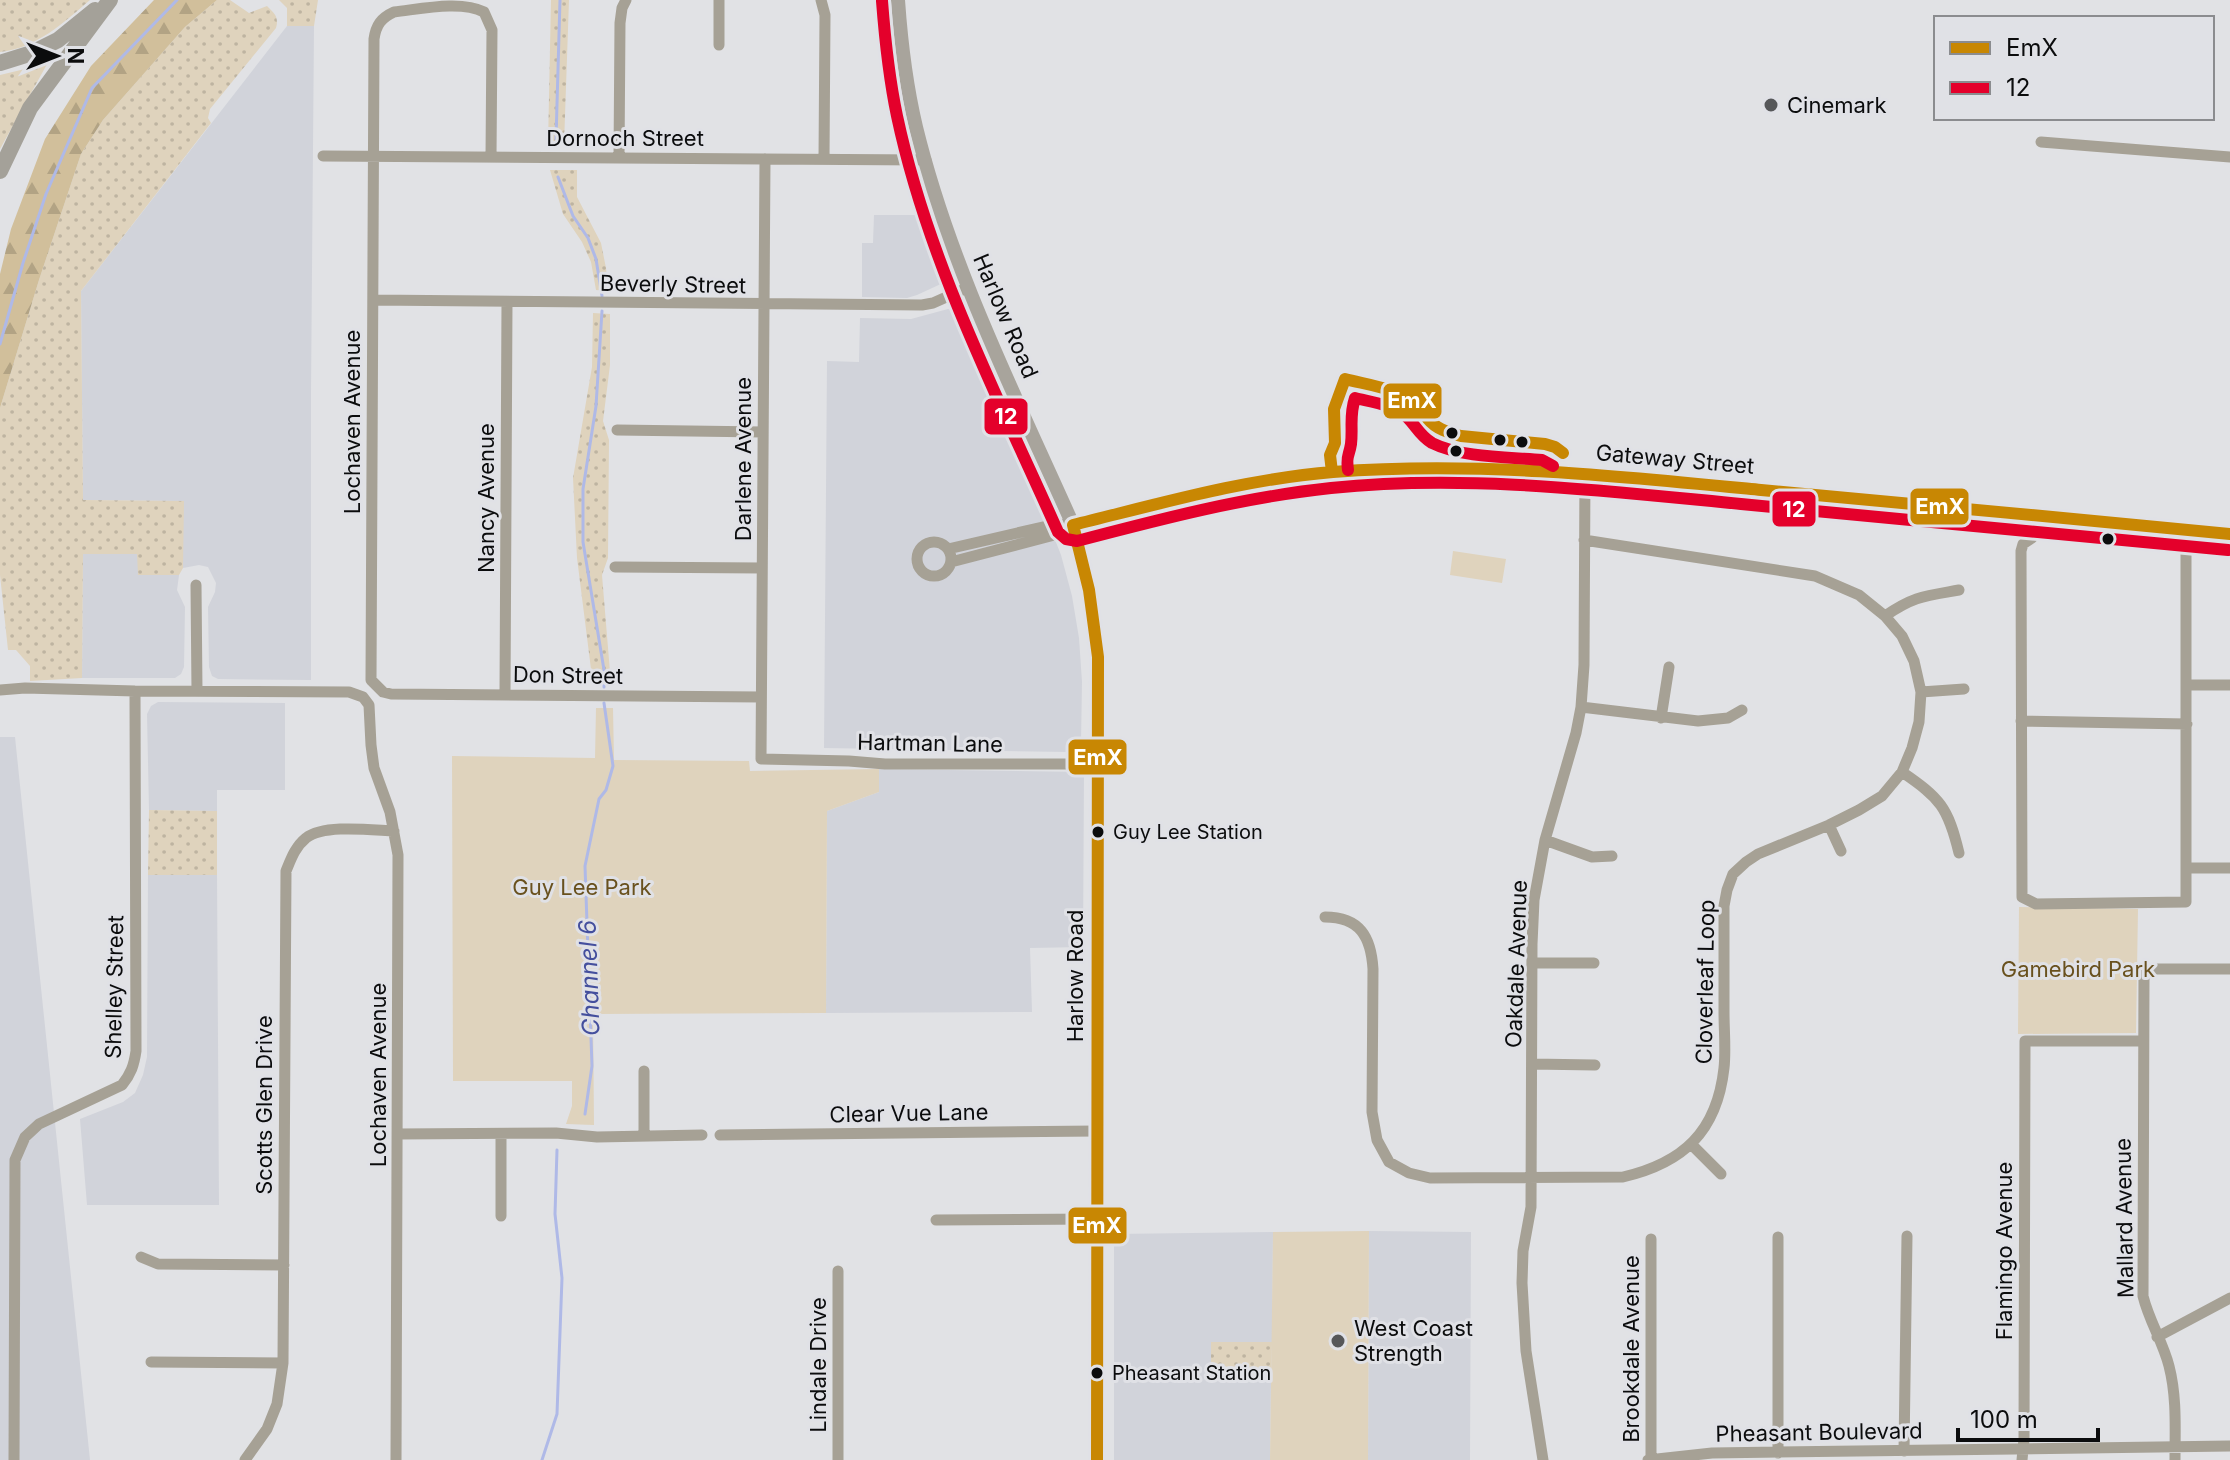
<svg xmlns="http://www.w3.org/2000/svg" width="2230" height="1460" font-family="Inter,sans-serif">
<defs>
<pattern id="grass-dots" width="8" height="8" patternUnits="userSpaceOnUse" patternTransform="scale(2)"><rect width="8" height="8" fill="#dfd3bd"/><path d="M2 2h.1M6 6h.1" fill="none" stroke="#beb4a1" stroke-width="1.8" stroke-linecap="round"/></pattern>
<pattern id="forest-firs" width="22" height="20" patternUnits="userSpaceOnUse" patternTransform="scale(2)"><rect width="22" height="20" fill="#d1bf9b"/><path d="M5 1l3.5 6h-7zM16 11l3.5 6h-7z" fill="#b2a384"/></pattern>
</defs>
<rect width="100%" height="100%" fill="#e1e2e5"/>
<path fill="#d1d3da" d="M287,26H314L311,393V680L218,679L212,676L209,667L208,607L215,592L216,583L208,567L199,565L183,568V501L83,500L81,291Z
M874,215H924L945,277L943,283L917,295L907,298L862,297V243H873Z
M948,309L954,310L960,316L1043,509L1061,555L1072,596L1079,638L1082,682L1081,743L1076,750L1069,752L824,748L827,361L859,362L860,318L911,319Z
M83,554H138V575H179L177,590L185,607L184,667L181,674L175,678H82Z
M158,702L285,703V790H217V811L149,810L147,714L151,706Z
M0,737H15L90,1460H0Z
M879,769L1084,772L1083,947L1030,948L1032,1012L826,1013L827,811L879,792Z
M148,875H217L219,1205H87L80,1119L123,1102L135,1093L143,1075L147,1057Z
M1369,1231L1471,1232L1470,1460H1368Z
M1273,1232L1272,1342L1211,1343V1381H1271L1270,1460H1114V1234Z"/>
<path fill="url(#grass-dots)" d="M0,0H90C63,23 37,48 0,52Z
M217,0H230L249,13L267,6C275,14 279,17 276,28L210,109L208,118L211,123L81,291L83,500L184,501L183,568L179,575H138L137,554H83L82,678L30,681V666L16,650H8L0,575V408L39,280L81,154L103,120L185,27Z
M279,0H318L314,26H287V8Z
M551,0H569L564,145H548Z
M51,57L0,149V75L29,68Z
M550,170H577V197L601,243L606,268L608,291L596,290L591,262L582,242L563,214Z
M593,313L610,314V365L603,421L609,440L608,558L602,575L611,684L593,685L577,558L573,478L592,367Z
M149,810L217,811V875H148Z
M1211,1342H1272L1271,1381H1211Z"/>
<path fill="url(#forest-firs)" d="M154,0H217L185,27L103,120L81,154L39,280L0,408V274L11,229L45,139L91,66Z"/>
<path fill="#dfd3bd" d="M1453,551L1506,559L1502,583L1450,575Z
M596,708H613L614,760L749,761L750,771L879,769V792L827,811L826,1013L593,1014L594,1125L566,1124L572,1106V1081H453L452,756L595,758Z
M2019,907L2138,909L2136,1033L2018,1034Z
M1369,1231L1368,1460H1270L1273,1232Z"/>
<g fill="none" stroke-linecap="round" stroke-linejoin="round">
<path stroke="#afb9e7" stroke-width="3" d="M556,139L560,0
M558,177L573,216L588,238L596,259L602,296
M602,311L596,406L583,489V542L604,670V687
M0,344L23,263L46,194L92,88L177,0
M585,1114L592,1066L585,866L599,799L606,790L613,766L604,703
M542,1460L557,1414L562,1278L555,1214L557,1150"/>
<path stroke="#a6a195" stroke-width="11" d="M821,0L825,15L824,159
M719,45V0
M2041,142L2230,157
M323,156L926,160
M491,157L492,30L484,12C461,0 421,9 394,12C381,18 376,25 374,39L371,680L383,692L391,694L761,697
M619,157L620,23L622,8L626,0
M765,159L761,759L849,761L885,764H1098
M373,300L922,305L933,303L969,287
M617,430L763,432
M2032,538L2023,544L2021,551L2022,897L2036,904L2186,902V868
M917 559a17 17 0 1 1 34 0a17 17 0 1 1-34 0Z
M948,549L1056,524L1073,525
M2186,552V868H2230
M951,562L1062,533L1073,525
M615,567L762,568
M196,585L197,691
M1885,616C1914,596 1925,596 1959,590
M2186,685H2230
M0,690L25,688L135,691L349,692L363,697L369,705L371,745L374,768L390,812L398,855L396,1460
M1921,692L1964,689
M505,694L507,302
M1581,707L1698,721L1728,718L1742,710
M1661,718L1669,667
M2021,721L2187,724
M1902,772C1940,798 1948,807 1959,853
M1829,825L1841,851
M1545,840L1592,857L1612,856
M1325,917C1360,917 1371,937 1373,969L1372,1112L1377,1140L1389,1162L1409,1173L1430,1178L1623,1177C1683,1163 1717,1132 1724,1068C1726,1050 1724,1031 1724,1012C1724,977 1724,942 1724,906L1727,890L1733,874L1746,862L1758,854L1829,825L1859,810L1882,796L1902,772L1912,748L1919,722L1921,692L1914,661L1902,636L1885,616L1859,595L1815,576L1584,540
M1532,963H1594
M1532,1064L1595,1065
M398,1134L556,1133L597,1137L702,1135
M501,1134V1216
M720,1135L1097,1131
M644,1136V1071
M1691,1144L1721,1174
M936,1220L1097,1219
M1778,1237V1453
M1651,1239V1459
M141,1257L158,1264L284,1265
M838,1271V1460
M2157,1337L2230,1298
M151,1362L283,1363
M1904,1451L1907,1236
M14,1460L15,1160L25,1137L39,1124L122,1085C131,1074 134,1065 136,1051L135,691
M245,1460L267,1429L277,1404L283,1363L286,871C291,859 295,847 306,838C324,824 371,830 394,831
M1543,1460L1526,1351L1522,1283L1523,1251L1531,1207L1532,944L1534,900L1545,840L1576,733L1581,707L1584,665L1585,473
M1648,1460L1712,1453L2230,1446
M2022,1460L2024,1439L2025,1041H2143
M2175,1460C2175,1429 2177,1397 2169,1366C2163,1342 2149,1321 2143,1296L2144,969H2230"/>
<path stroke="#a8a49c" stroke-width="14" d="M898,0C901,43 906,85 916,127C950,266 1015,395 1073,525C1090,578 1097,631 1098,686L1097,1460
M1073,525L1189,496L1263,481L1332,472L1448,467L1585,473L2230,534"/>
<path stroke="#a4a199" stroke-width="16" d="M0,63L32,53L58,40L95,10
M0,171L30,108L110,0"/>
<g stroke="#e0e1e6" stroke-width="18">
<path id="bus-1" d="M1332,472L1330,455L1335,443L1334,409L1345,379C1368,385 1397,388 1417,404C1422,408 1424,414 1428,419C1436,429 1449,433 1461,436L1545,444L1555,447L1563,453
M1073,525C1159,504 1245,479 1333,472C1476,461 1619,476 1761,490C1917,504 2074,519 2230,534
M1073,525L1089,590L1098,657L1097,1460"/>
</g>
<g stroke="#e0e1e6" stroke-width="18">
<path id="bus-2" d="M882,1C885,40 889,78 897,116C928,262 998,397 1058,532L1066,539L1077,541C1161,519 1245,497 1331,488C1467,474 1606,491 1741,504C1904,519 2066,535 2228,550
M1348,470C1346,455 1349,457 1351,444C1353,427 1349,416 1355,398C1371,402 1395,405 1407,417C1416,426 1420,436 1432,443C1462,458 1509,457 1542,460L1553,466"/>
</g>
<use href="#bus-1" stroke="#c88703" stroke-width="12"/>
<use href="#bus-2" stroke="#e4002b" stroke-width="12"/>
</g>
<g fill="#565759" stroke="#e0e1e6" stroke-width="3">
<circle cx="1771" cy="105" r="8"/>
<circle cx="1338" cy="1341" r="8"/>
</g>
<g fill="#0b0c0d" stroke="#e0e1e6" stroke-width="3">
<circle cx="1452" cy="433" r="7"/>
<circle cx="1500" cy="440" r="7"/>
<circle cx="1522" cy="442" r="7"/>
<circle cx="1456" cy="451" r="7"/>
<circle cx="2108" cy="539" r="7"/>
<circle cx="1098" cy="832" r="7"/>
<circle cx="1097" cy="1373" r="7"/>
</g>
<g text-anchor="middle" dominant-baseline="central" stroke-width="6" stroke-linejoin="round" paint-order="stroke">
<g font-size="20" fill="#0b0c0d" stroke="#e0e1e6" text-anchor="start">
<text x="1113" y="832">Guy Lee Station</text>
<text x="1112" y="1373">Pheasant Station</text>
</g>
<g font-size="22" fill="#0b0c0d" stroke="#e0e1e6" text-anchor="start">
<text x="1787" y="105">Cinemark</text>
<text x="1354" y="1328">West Coast<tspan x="1354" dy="25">Strength</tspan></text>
</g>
<g font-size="22" fill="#0b0c0d" stroke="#e0e1e6">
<text x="625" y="138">Dornoch Street</text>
<text transform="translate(673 284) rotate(1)">Beverly Street</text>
<text transform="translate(1006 316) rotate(67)">Harlow Road</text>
<text transform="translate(352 422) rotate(-90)">Lochaven Avenue</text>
<text transform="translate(743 459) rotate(-90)">Darlene Avenue</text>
<text transform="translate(1675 459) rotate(5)">Gateway Street</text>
<text transform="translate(486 498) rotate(-90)">Nancy Avenue</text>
<text transform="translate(568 675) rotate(1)">Don Street</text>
<text transform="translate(930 743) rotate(1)">Hartman Lane</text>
<text transform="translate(1516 964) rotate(-88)">Oakdale Avenue</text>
<text transform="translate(1075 976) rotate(-90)">Harlow Road</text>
<text transform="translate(1705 982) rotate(-89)">Cloverleaf Loop</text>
<text transform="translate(114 987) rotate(-89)">Shelley Street</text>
<text transform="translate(378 1075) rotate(-90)">Lochaven Avenue</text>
<text transform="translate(264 1105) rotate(-90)">Scotts Glen Drive</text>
<text transform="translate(909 1113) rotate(-1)">Clear Vue Lane</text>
<text transform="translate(2124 1218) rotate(-91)">Mallard Avenue</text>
<text transform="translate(2004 1251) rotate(-90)">Flamingo Avenue</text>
<text transform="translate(1631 1349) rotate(-90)">Brookdale Avenue</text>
<text transform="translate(818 1365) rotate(-90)">Lindale Drive</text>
<text transform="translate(1819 1432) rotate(-1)">Pheasant Boulevard</text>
</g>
<g font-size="22" fill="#69511e" stroke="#e0e1e6">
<text x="582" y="887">Guy Lee Park</text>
<text x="2078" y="969">Gamebird Park</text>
</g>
<g font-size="24" font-style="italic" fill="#444f9d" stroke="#e0e1e6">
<text transform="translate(589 978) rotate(-92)">Channel 6</text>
</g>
</g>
<g stroke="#e0e1e6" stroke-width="3">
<rect x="1382" y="382" width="61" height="38" rx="8" fill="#c88703"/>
<rect x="983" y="397" width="46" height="39" rx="8" fill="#e4002b"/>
<rect x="1909" y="487" width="61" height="39" rx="8" fill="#c88703"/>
<rect x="1771" y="490" width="46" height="38" rx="8" fill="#e4002b"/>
<rect x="1067" y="738" width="61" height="38" rx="8" fill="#c88703"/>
<rect x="1067" y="1206" width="61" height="39" rx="8" fill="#c88703"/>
</g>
<g font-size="22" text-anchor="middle" font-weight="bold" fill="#fff">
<text x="1412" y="408">EmX</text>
<text x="1006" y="424">12</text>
<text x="1940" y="514">EmX</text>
<text x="1794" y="517">12</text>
<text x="1098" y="765">EmX</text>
<text x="1097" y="1233">EmX</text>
</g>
<rect x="1934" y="16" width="280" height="104" fill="#e0e1e6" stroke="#8b8c8f" stroke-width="2"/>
<rect x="1950" y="42" width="40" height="12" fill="#c88703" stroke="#8b8c8f" stroke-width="2"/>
<text x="2006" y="56" font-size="24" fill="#0b0c0d">EmX</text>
<rect x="1950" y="82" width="40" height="12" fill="#e4002b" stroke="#8b8c8f" stroke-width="2"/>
<text x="2006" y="96" font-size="24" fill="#0b0c0d">12</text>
<g transform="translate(56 56) rotate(90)" stroke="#e0e1e6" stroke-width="6" paint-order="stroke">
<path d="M0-6L14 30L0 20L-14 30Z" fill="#0b0c0d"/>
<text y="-12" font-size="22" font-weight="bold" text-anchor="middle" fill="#0b0c0d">N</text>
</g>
<path d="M1958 1428v12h140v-12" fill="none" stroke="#0b0c0d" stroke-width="4"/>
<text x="1970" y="1428" font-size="24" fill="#0b0c0d" stroke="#e0e1e6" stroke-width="6" paint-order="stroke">100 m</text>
</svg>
